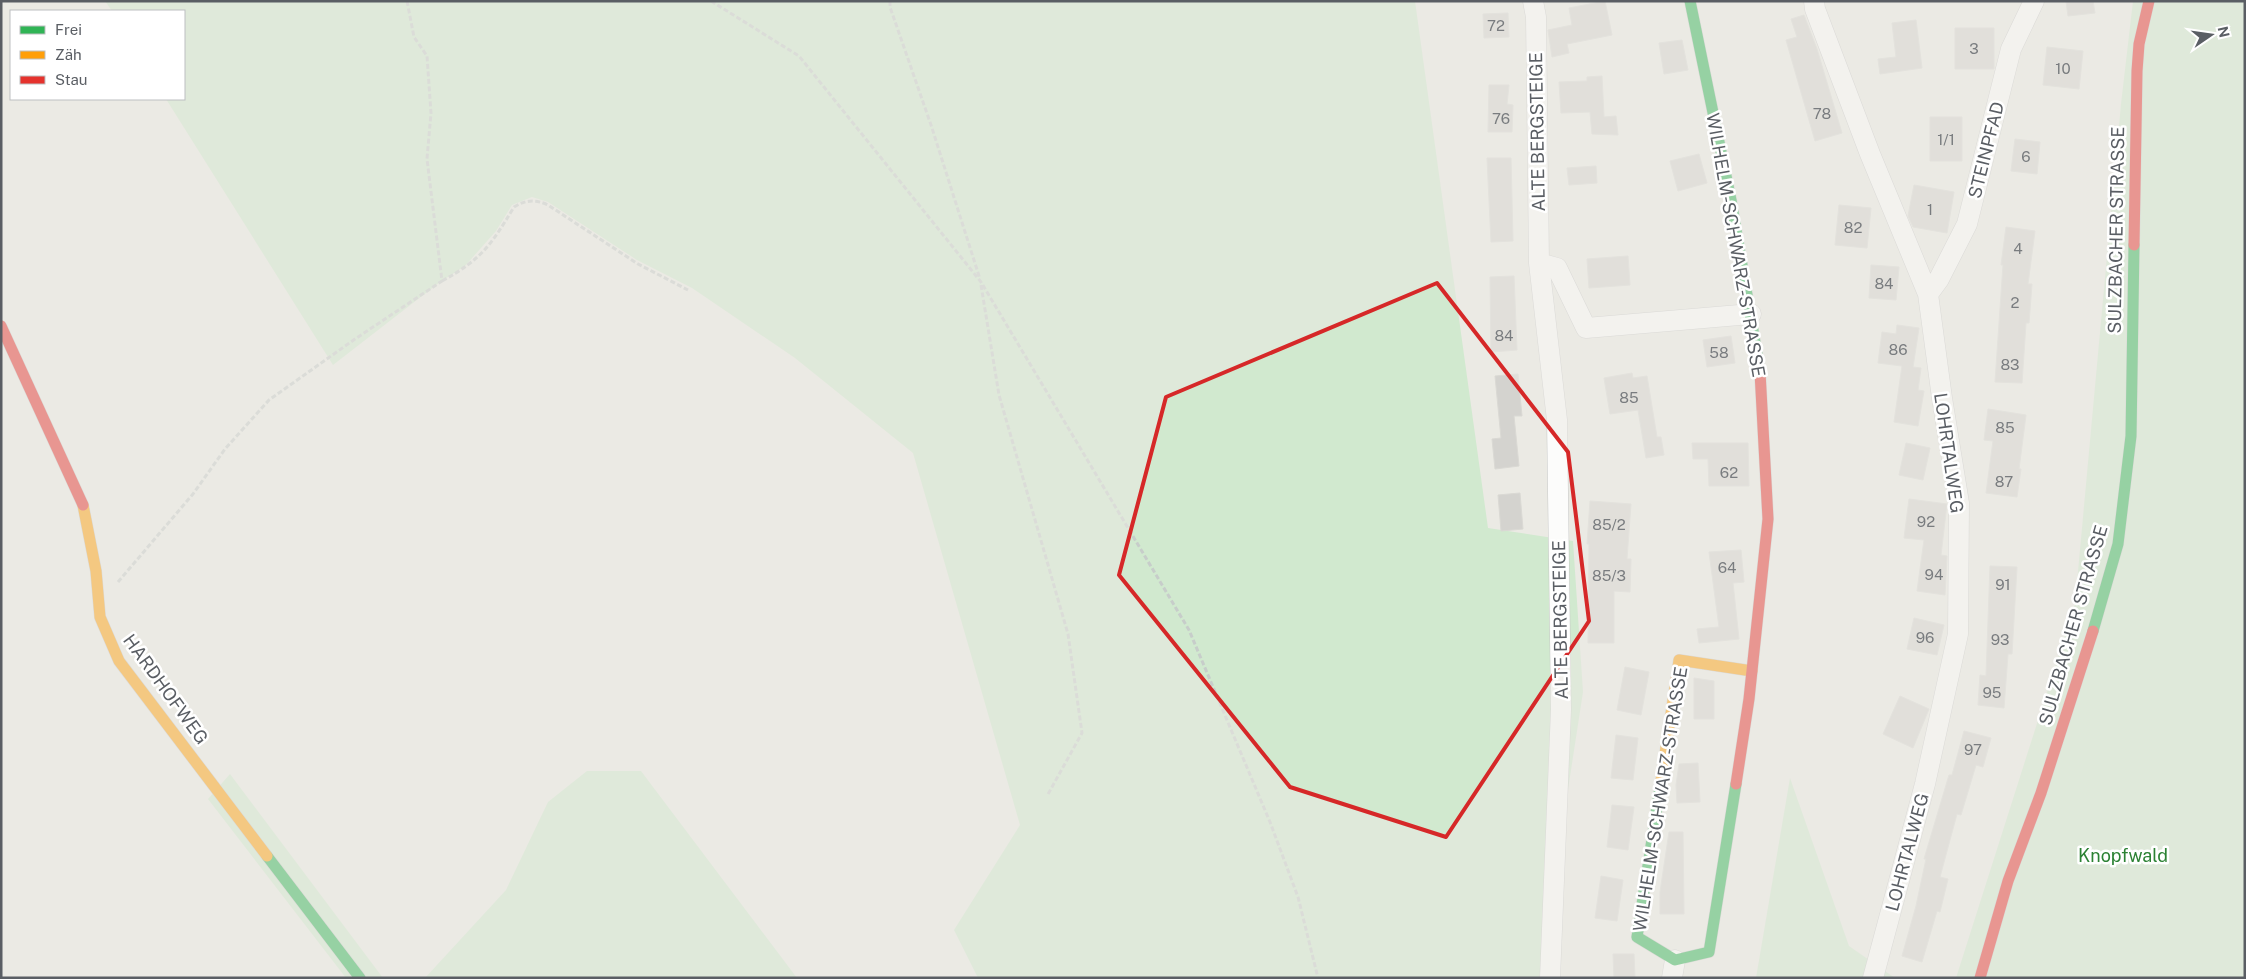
<svg xmlns="http://www.w3.org/2000/svg" width="2246" height="979" font-family="'Public Sans',sans-serif">
<rect width="100%" height="100%" fill="#ebeae4"/>
<path fill="#d1e9cf" d="M105,1H1415L1488,528L1573,541L1583,692L1539,978H978L954,930L1020,825L913,453L795,358L692,288L637,260L548,202L532,197L512,205L496,231L465,266L440,282L333,365L166,99H184V11H112Z
M2133,1H2245V978H1956L2075,604L2121,104Z
M587,771H641L797,978H425L506,890L548,802Z
M230,774L383,978H346L208,799Z
M1790,778L1849,946L1895,978H1756Z"/>
<path fill="#d4d3cf" stroke="#dad9d4" d="M1605,1L1612,35L1567,44L1569,53L1552,57L1548,30L1572,25L1569,8Z
M2066,1H2093L2095,13L2068,16Z
M1508,13L1509,37L1484,38L1483,14Z
M1804,15L1817,49L1842,133L1815,141L1786,40L1797,37L1791,19Z
M1916,20L1922,68L1880,74L1878,59L1896,57L1892,23Z
M1955,28H1994V69H1955Z
M1682,40L1688,70L1664,74L1659,43Z
M2047,47L2083,51L2079,89L2043,85Z
M1602,76L1604,117L1616,116L1618,135L1592,134L1590,112L1561,113L1559,82L1587,81V77Z
M1489,85H1509L1507,104L1513,105L1512,132H1488Z
M1930,117H1962V161H1930Z
M2015,139L2040,142L2037,174L2011,171Z
M1699,154L1707,183L1678,191L1670,161Z
M1487,158H1511L1513,241L1491,242Z
M1596,166L1597,183L1569,185L1567,168Z
M1914,185L1954,192L1947,233L1913,227L1908,216Z
M1839,205L1871,208L1867,248L1835,245Z
M2006,227L2035,231L2028,284H2032L2029,323H2026L2022,383L1995,382L2003,265H2001Z
M1628,256L1630,285L1589,288L1587,259Z
M1871,265L1899,267L1896,300L1869,298Z
M1514,276L1517,350L1491,352L1490,277Z
M1897,325L1919,328L1913,367L1921,368L1918,390L1924,391L1918,426L1894,422L1902,366L1878,363L1882,332L1896,334Z
M1731,336L1735,363L1707,367L1703,340Z
M1632,373L1633,378L1647,376L1657,437H1661L1664,455L1646,458L1638,410L1610,414L1604,378Z
M1518,374L1522,416H1514L1519,466L1495,469L1492,439L1501,438L1495,376Z
M1988,409L2026,415L2019,469H2021L2017,497L1986,493L1993,441L1984,440Z
M1692,443H1748L1749,486H1709L1708,459H1693Z
M1906,443L1930,448L1923,480L1899,475Z
M1520,493L1523,529L1501,531L1498,495Z
M1909,499L1947,504L1941,555L1947,556L1945,595L1917,591L1924,540L1904,538Z
M1590,501L1631,504L1627,559H1631L1630,592L1614,591V643H1588L1589,544H1587Z
M1741,550L1744,582L1733,583L1739,639L1699,643L1697,629L1719,627L1709,552Z
M1990,566L2017,567L2012,654H2008L2004,708L1978,705L1980,675L1986,676Z
M1914,618L1944,625L1937,655L1907,649Z
M1625,667L1649,672L1641,715L1617,710Z
M1694,678L1714,681V719H1694Z
M1900,696L1929,709L1913,748L1883,734Z
M1964,731L1991,738L1983,767L1976,765L1961,815L1957,814L1940,877L1948,879L1940,912L1937,911L1922,962L1902,956L1916,906L1926,859H1924L1949,775H1952Z
M1616,735L1638,738L1633,780L1611,778Z
M1698,763L1700,802L1677,803L1676,785L1679,764Z
M1612,805L1634,807L1628,850L1607,847Z
M1669,832H1683L1684,914H1660V892Z
M1601,876L1623,880L1617,921L1595,918Z
M1613,954H1634L1635,978H1614Z"/>
<g fill="none" stroke-linecap="round" stroke-linejoin="round">
<g stroke="#c7c8c7" stroke-width="21">
<path id="street" d="M1533,1L1536,17L1539,263L1557,420L1561,709L1550,978
M1814,1L1815,9L1870,154L1928,294L1942,398L1959,503L1958,634L1925,784L1873,978
M1539,263L1557,268L1586,328L1751,314
M1928,294L1939,279L1967,224L2011,49L2034,1
M1672,978L1675,960"/>
</g>
<g stroke="#c8c9c8" stroke-width="12">
<path id="fast" d="M1690,1L1731,200L1760,372
M2093,631L2118,544L2131,436L2134,245
M1661,781L1637,937L1675,960L1709,952L1736,784
M267,856L360,978"/>
</g>
<g stroke="#c8c9c8" stroke-width="12">
<path id="slow" d="M83,505L96,571L100,617L119,661L267,856
M1661,781L1679,660L1752,671"/>
</g>
<g stroke="#c8c9c8" stroke-width="12">
<path id="jam" d="M2134,245L2137,71L2139,44L2149,1
M1,326L83,505
M1736,784L1749,699L1768,519L1760,372
M1980,978L2008,881L2041,793L2093,631"/>
</g>
<path stroke="#c7cdca" stroke-width="3" stroke-dasharray="5 2.5" stroke-linecap="butt" d="M711,1L799,56L981,282L1189,630L1270,822L1298,897L1318,978
M890,1V7L931,125L980,279
M442,281C482,259 491,245 514,207C525,200 535,199 548,205L638,264L688,290
M981,285L999,395L1068,634L1082,733L1047,796
M118,582L193,494L225,449L269,400L355,339L442,281L427,159L431,113L427,56L414,37L407,1"/>
<use href="#street" stroke="#fcfcfb" stroke-width="20"/>
<use href="#fast" stroke="#30b455" stroke-width="11"/>
<use href="#slow" stroke="#ff9f0a" stroke-width="11"/>
<use href="#jam" stroke="#e5322d" stroke-width="11"/>
</g>
<path d="M0 0H2246V979H0ZM1437,283L1568,452L1589,621L1446,837L1290,787L1119,575L1166,397Z" fill="#ebeae4" fill-opacity=".55" fill-rule="evenodd"/>
<path fill="none" stroke="#d62828" stroke-width="4" stroke-linejoin="round" d="M1437,283L1568,452L1589,621L1446,837L1290,787L1119,575L1166,397Z"/>
<g text-anchor="middle" dominant-baseline="central" stroke-width="5" stroke-linejoin="round" paint-order="stroke">
<g font-size="15" fill="#797c7f">
<text x="1496" y="25">72</text>
<text x="1974" y="48">3</text>
<text x="2063" y="68">10</text>
<text x="1822" y="113">78</text>
<text x="1501" y="118">76</text>
<text x="1946" y="139">1/1</text>
<text x="2026" y="156">6</text>
<text x="1930" y="209">1</text>
<text x="1853" y="227">82</text>
<text x="2018" y="248">4</text>
<text x="1884" y="283">84</text>
<text x="2015" y="302">2</text>
<text x="1504" y="335">84</text>
<text x="1898" y="349">86</text>
<text x="1719" y="352">58</text>
<text x="2010" y="364">83</text>
<text x="1629" y="397">85</text>
<text x="2005" y="427">85</text>
<text x="1729" y="472">62</text>
<text x="2004" y="481">87</text>
<text x="1926" y="521">92</text>
<text x="1609" y="524">85/2</text>
<text x="1727" y="567">64</text>
<text x="1934" y="574">94</text>
<text x="1609" y="575">85/3</text>
<text x="2003" y="584">91</text>
<text x="1925" y="637">96</text>
<text x="2000" y="639">93</text>
<text x="1992" y="692">95</text>
<text x="1973" y="749">97</text>
</g>
<g font-size="18" fill="#5a5e64" stroke="#fff">
<text transform="translate(1537 132) rotate(-91)">ALTE BERGSTEIGE</text>
<text transform="translate(1986 150) rotate(-76)">STEINPFAD</text>
<text transform="translate(2116 230) rotate(-89)">SULZBACHER STRASSE</text>
<text transform="translate(1736 245) rotate(80)">WILHELM-SCHWARZ-STRASSE</text>
<text transform="translate(1949 453) rotate(82)">LOHRTALWEG</text>
<text transform="translate(1560 620) rotate(-91)">ALTE BERGSTEIGE</text>
<text transform="translate(2073 625) rotate(-74)">SULZBACHER STRASSE</text>
<text transform="translate(166 689) rotate(54)">HARDHOFWEG</text>
<text transform="translate(1660 799) rotate(-81)">WILHELM-SCHWARZ-STRASSE</text>
<text transform="translate(1907 852) rotate(-75)">LOHRTALWEG</text>
</g>
<g font-size="18" fill="#2c8234" stroke="#fff">
<text x="2123" y="855">Knopfwald</text>
</g>
</g>
<rect width="2246" height="979" fill="none" stroke="#5a5e64" stroke-width="5"/>
<rect x="10" y="10" width="175" height="90" fill="#ffffff" stroke="#bdbfc1"/>
<rect x="20" y="26" width="25" height="8" fill="#30b455" stroke="#bdbfc1"/>
<text x="55" y="35" font-size="15" fill="#5a5e64">Frei</text>
<rect x="20" y="51" width="25" height="8" fill="#ff9f0a" stroke="#bdbfc1"/>
<text x="55" y="60" font-size="15" fill="#5a5e64">Zäh</text>
<rect x="20" y="76" width="25" height="8" fill="#e5322d" stroke="#bdbfc1"/>
<text x="55" y="85" font-size="15" fill="#5a5e64">Stau</text>
<g transform="translate(2211 35) rotate(77)" stroke="#ffffff" stroke-width="4" paint-order="stroke">
<path d="M0-4L9 19L0 12L-9 19Z" fill="#5a5e64"/>
<text y="-8" font-size="14" font-weight="bold" text-anchor="middle" fill="#5a5e64">N</text>
</g>
</svg>
